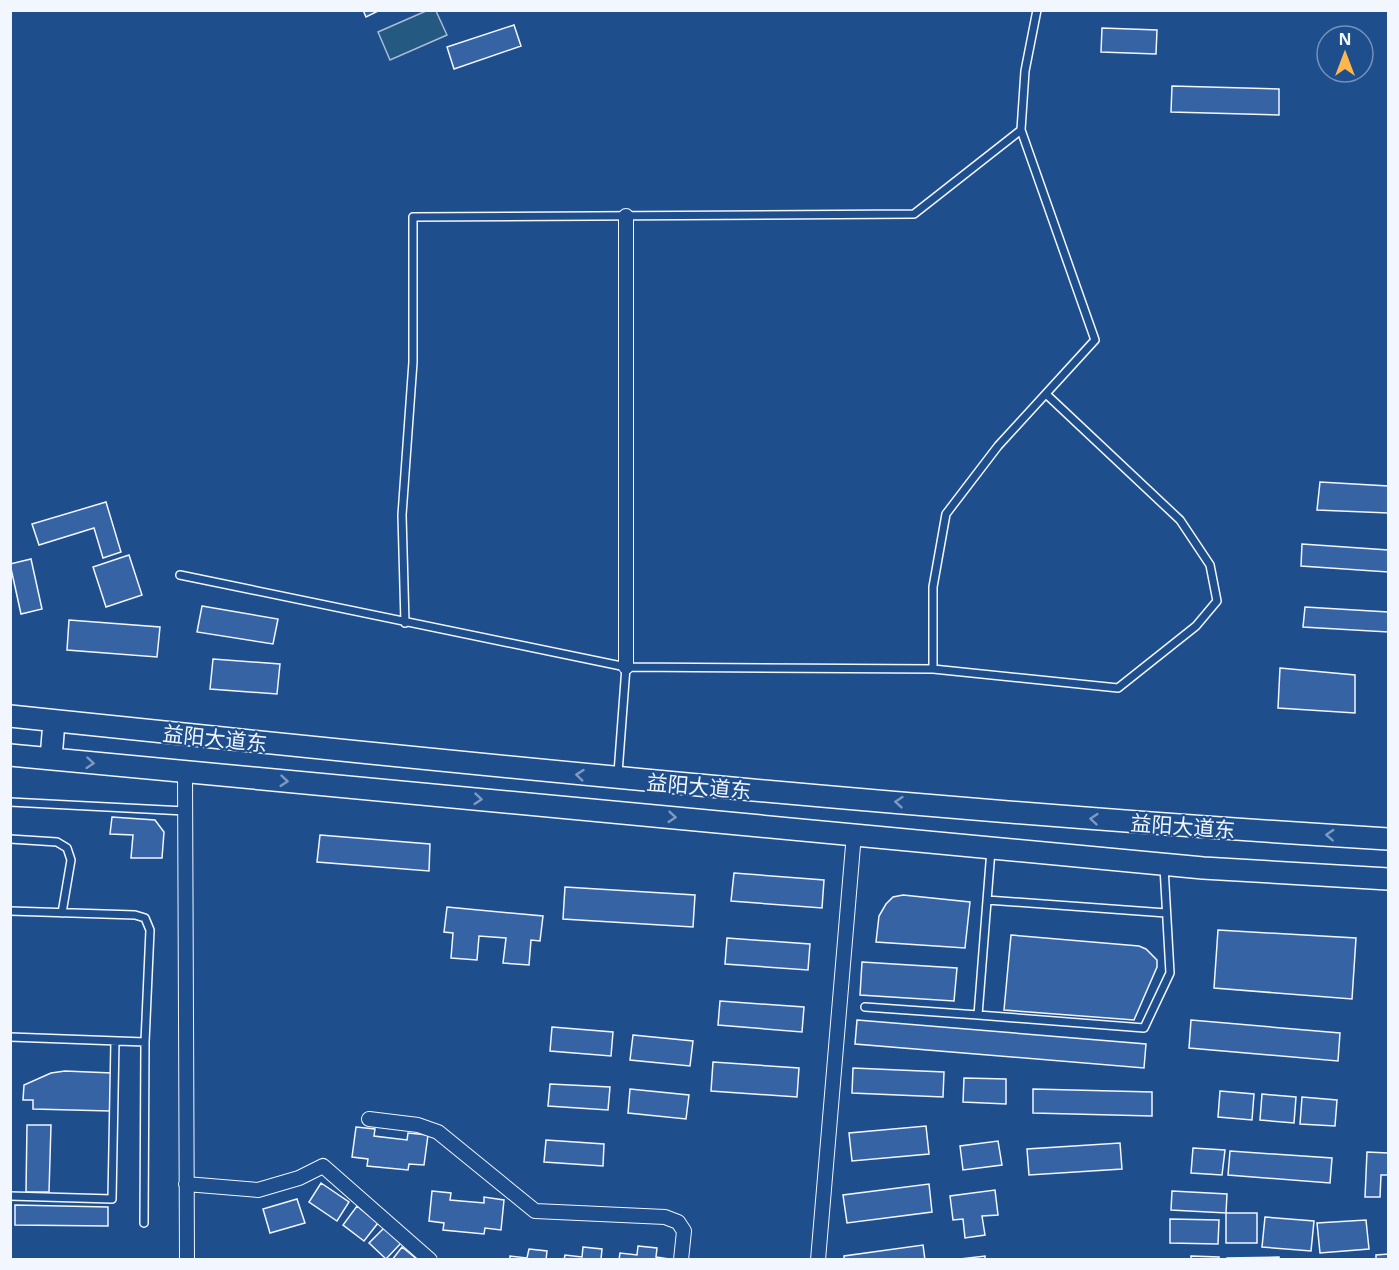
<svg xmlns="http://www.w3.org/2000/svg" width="1399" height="1270" font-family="'Noto Sans','Noto Sans SC',sans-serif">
<rect width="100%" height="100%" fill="#1f4e8c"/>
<path fill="#245a82" stroke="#a8bbd7" stroke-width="1.5" d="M436,11L447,35L390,60L378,32L426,11Z"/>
<path fill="#3563a3" stroke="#f2f6ff" stroke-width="1.5" d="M363,10H380L366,17Z
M514,25L521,46L454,69L447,47Z
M1102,28L1157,30L1156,54L1101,52Z
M1172,86L1279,89V115L1171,112Z
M1320,482L1388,486V513L1317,510Z
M106,502L121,552L103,558L94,528L39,545L32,524Z
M1302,544L1388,550V572L1301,566Z
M129,555L142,595L106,607L93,567Z
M31,559L42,609L21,614L10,564Z
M202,606L278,619L273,644L197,632Z
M1305,607L1388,612V632L1303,627Z
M69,620L160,627L157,657L67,650Z
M213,659L280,664L277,694L210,689Z
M1280,668L1355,675V713L1278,708Z
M112,817L155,820L164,832L162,858H131L133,835L110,834Z
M320,835L430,844L429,871L317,862Z
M734,873L824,880L822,908L731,901Z
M565,887L695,895L693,927L563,919Z
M903,895L970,902L965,948L876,942L879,916L886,904L893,897Z
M447,907L543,916L540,941L531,940L529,965L503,963L506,938L479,936L477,960L451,958L453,933L444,932Z
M1218,930L1356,938L1352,999L1214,988Z
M1011,935L1139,946L1146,949L1157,960V967L1134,1020L1004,1010Z
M727,938L810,944L808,970L725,964Z
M862,962L957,968L954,1001L860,995Z
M720,1001L804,1007L802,1032L718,1025Z
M857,1020L1146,1044L1144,1068L855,1044Z
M1191,1020L1340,1033L1338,1061L1189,1048Z
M552,1027L613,1032L611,1056L550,1051Z
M633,1035L693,1041L690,1066L630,1060Z
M713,1062L799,1068L797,1097L711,1091Z
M853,1068L944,1072L943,1097L852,1093Z
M65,1071L112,1073L110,1111L33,1109V1100H23L24,1085L51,1073Z
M964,1078L1006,1079V1104L963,1102Z
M550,1084L610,1087L608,1110L548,1106Z
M630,1089L689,1095L686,1119L628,1113Z
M1033,1089L1152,1092V1116L1033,1113Z
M1220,1091L1254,1094L1252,1120L1218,1117Z
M1262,1094L1296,1097L1294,1123L1260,1120Z
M1302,1097L1337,1100L1335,1126L1300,1124Z
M27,1125H51L49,1192H26Z
M926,1126L929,1154L852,1161L849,1133Z
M356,1127L375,1129L374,1136L407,1140L408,1133L428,1135L424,1165L409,1164L408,1170L367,1166L368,1159L352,1157Z
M546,1140L604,1144L603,1166L544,1162Z
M998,1141L1002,1165L963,1170L960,1146Z
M1120,1143L1122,1169L1029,1175L1027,1149Z
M1193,1148L1225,1150L1222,1175L1191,1173Z
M1230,1151L1332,1158L1330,1183L1228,1175Z
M1367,1152L1388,1153V1175H1381L1380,1197H1365Z
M321,1183L349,1202L337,1221L309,1202Z
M929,1184L932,1212L847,1223L843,1195Z
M995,1190L998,1215L982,1216L985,1235L965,1238L963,1219L953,1220L950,1196Z
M432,1191L451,1193L450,1200L484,1203V1197L504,1200L501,1230L485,1228L484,1234L443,1230L444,1223L429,1221Z
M1172,1191L1227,1194L1226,1213L1171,1210Z
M297,1199L305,1223L270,1233L263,1209Z
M15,1205L108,1207V1226L15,1225Z
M357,1206L378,1223L364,1241L343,1225Z
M1226,1213H1257V1243H1226Z
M1265,1217L1314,1221L1311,1251L1262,1247Z
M1170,1219L1219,1220L1218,1244L1170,1243Z
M1366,1220L1369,1249L1320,1253L1317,1223Z
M385,1227L402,1242L386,1259L369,1243Z
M923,1245L925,1260H844V1256Z
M638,1246L657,1248L656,1257L676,1260H619L620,1253L637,1255Z
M402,1247L418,1260H392Z
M583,1247L602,1249L601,1259L611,1260H564L565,1255L582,1257Z
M529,1249L547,1251L546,1260H510V1256L527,1258Z
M1388,1254V1260H1376V1255Z
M985,1256V1260H951Z
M1191,1256L1219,1257V1260H1191Z
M1279,1257V1260H1227V1258Z"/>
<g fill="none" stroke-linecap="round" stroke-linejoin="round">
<g stroke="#f2f6ff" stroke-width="10">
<path id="lane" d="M1021,130L1025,71L1037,10
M180,575L626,667
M405,623L402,515L413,362V217L914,214L1021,130L1095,340L998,446L946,514L933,587V669
M618,773L626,667L933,669L1118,688L1196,626L1217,601L1210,565L1180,520L1046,394
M10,802L185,811
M10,839L57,842L67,848L71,860L62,913
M987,900L1166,913
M10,911L135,915L145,918L150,930L145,1042L10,1037
M865,1007L978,1015L991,850
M978,1015L1144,1028L1170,973L1164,867
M10,1196L112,1199L115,1041
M144,1223L145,1042"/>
</g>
<g stroke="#f2f6ff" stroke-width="16">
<path id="street" d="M626,216V667
M185,772L187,1260
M369,1119L418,1125L438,1132L535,1211L665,1217L678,1222L684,1231L681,1260
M186,1184L258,1190L299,1178L323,1166L430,1260
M818,1260L854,834"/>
</g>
<g stroke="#f2f6ff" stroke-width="24">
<path id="primary" d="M10,716C469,764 928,811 1388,839
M10,755L1203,868L1388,879
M51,759L54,721"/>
</g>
<use href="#lane" stroke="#1f4e8c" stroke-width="7"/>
<use href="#street" stroke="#1f4e8c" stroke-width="14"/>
<use href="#primary" stroke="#1f4e8c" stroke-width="21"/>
</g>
<defs><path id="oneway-chevron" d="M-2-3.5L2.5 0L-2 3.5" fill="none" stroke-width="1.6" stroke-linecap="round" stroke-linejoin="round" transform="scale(1.5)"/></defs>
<g stroke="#7e9ac0">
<use href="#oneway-chevron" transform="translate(90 763) rotate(5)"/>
<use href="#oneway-chevron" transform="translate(580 775) rotate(-174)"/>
<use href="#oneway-chevron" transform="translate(284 781) rotate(5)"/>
<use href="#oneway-chevron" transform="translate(478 799) rotate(5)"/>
<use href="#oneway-chevron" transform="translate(899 802) rotate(-175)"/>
<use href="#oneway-chevron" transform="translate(672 817) rotate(5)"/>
<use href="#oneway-chevron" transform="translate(1094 819) rotate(-175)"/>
<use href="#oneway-chevron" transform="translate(1330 835) rotate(-177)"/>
</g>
<g text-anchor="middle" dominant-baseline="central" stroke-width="4.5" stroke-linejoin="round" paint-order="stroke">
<g font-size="21" fill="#f2f6ff" stroke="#1f4e8c">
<text transform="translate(215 738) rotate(6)">益阳大道东</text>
<text transform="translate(699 786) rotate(5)">益阳大道东</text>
<text transform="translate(1183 826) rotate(4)">益阳大道东</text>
</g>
</g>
<rect width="1399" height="1270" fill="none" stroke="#f2f6ff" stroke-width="24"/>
<g transform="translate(1345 54)"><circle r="28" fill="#1f4e8c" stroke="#7391ba" stroke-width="1.5"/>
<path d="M0-4.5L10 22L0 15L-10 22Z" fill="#ffb74d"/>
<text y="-9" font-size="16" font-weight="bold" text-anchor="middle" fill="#f2f6ff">N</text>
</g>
</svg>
